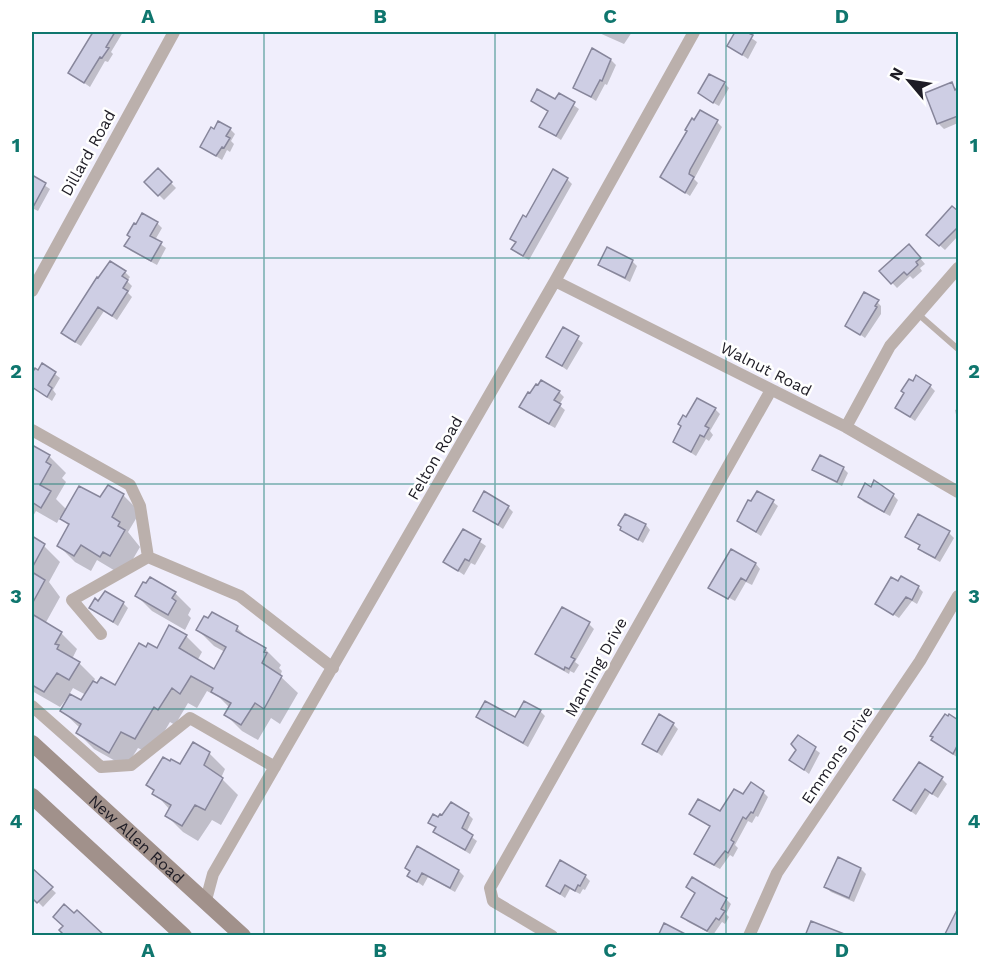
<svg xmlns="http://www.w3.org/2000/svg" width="990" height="967" font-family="'Work Sans',sans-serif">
<rect width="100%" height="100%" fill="#f0eefc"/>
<path fill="#0003" fill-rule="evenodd" d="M95,32H123L111,52L113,54L108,62L105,61L90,87L70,73Z
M597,32H632L624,44Z
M737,32H743L757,42L748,59L729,46Z
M593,51L611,60L616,65L607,85L605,84L596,101L575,87Z
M724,83L729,88L719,106L705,98Z
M951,84L958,90V123L944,129L939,124L927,94Z
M559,95L579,109L561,140L541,127L549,112L533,101H556Z
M717,122L722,127L694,179L698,183L690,196L662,177Z
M230,129L235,134L231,141L234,144L230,152L227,150L222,160L202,147Z
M158,170L176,188L164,200L146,182Z
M32,177L50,189L38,211L32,208Z
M567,179L572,184L529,260L518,254L513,249L516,244L512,239Z
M953,208L958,213V236L945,250L928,235Z
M157,223L162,228L155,240L166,248L157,265L131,251L126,246Z
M914,251L925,264L920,268L922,271L913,279L910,276L897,288L881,271Z
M632,261L637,266L630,282L605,269L600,264Z
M125,272L130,277L127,281L132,286L128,293L132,297L117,320L104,311L81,346L68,338L63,333Z
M876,301L881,306V314L865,338L847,325Z
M564,329L583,343L567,370L548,357Z
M43,365L60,378L53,390L56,394L52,401L32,387L34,378L32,376L36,370L39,372Z
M930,386L935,391L915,421L897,408Z
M559,392L564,397L559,405L565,410L555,428L526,412L521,407Z
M715,409L720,414L710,431L713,435L709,441L706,439L696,456L675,442L687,419Z
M958,409V424L955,410Z
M32,446L50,457L66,473L62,478L66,482L56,499L67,510L100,499L108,487L124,496L140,512L128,532L140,547L126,571L117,572L97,560L91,571L75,562L59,546L69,526L60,517L57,523L36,511L32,518Z
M821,457L843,468L848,473L842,486L819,474L814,469Z
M871,489L893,495L898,500L890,516L864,502L859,497Z
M773,502L778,506L761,536L738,521Z
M508,507L513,512L503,529L475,510Z
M626,516L646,525L650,530L643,543L622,529Z
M464,531L486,546L475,565L471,563L464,575L445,562Z
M949,533L954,538L940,562L924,553L919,548L921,546L907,536Z
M32,538L44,546L60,562L49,582L60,597L45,624L61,633L77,649L72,659L79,663L95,679L93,683L115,687L146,649L157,650L186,636L202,652L197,661L215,671L225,652L214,646L198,630L209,620L213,614L237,628L251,641L265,649L281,665L279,668L282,671L280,676L298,693L280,724L271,718L258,740L242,731L226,715L230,708L220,698L207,691L197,708L188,703L175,725L170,722L151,754L138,748L126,767L94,749L78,733L80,728L62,711L70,698L68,697L60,707L32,691L33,648ZM73,688L86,695L81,702L69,695Z
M731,551L756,564L760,569L752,585L746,582L735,601L713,589V591L710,588Z
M899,583L918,587L923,592L917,604L912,601L899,618L877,604Z
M175,593L191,609L188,615L191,618L185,630L152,611L136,595Z
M123,603L128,608L118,626L91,608Z
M589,624L594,629L575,662L579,665L574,673L570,671L569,674L542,659L537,654Z
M540,711L545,716L528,747L483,721L478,716L516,719Z
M950,716L958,722V758L933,740Z
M673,724L678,729L662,756L644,743Z
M798,737L820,753L809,774L791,760L798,750Z
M209,753L225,769L221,778L238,795L221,825L212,820L198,841L183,832L167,816L170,810L148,785Z
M942,779L947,784L938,798L930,793L916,815L895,800Z
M763,792L768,797L758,817L756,816L752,823L748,821L735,845L738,848L733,857L730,855L720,869L701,859L696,854L710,827L691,814L721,813L744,796Z
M468,814L473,819L466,833L477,841L470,854L440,836L435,831L437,828L430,822L438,819Z
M417,848L459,871L464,876L455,892L428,877L423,886L409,876Z
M861,869L866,874L854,902L831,892L826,887Z
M32,871L56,893L43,907L32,896Z
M585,876L590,881L585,890L583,889L580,894L570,889L565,898L548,886Z
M687,887L726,899L731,904L726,914L729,917L725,924L722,922L713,935L688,922L683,917L696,894Z"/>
<path fill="#cecee4" stroke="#87869b" stroke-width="1.5" d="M93,32H115L106,47L109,48L102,58L100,57L84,83L68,73Z
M735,32H746L753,35L742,55L727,46Z
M592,48L611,59L602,81L600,80L591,97L573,88Z
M709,74L725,82L713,103L698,93Z
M952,82L955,90L958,88V116L937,124L925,93Z
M537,89L555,99L559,93L575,102L556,136L539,127L548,111L531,101Z
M700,110L718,120L690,170L689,174L694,177L685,193L660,177L687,131L685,130L692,118L694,120Z
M218,121L231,128L226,136L230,138L224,148L222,147L216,156L200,147L211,127L214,129Z
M158,168L172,182L158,196L144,182Z
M553,169L568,178L523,256L511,249L516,242L510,239L523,215L526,217Z
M32,175L46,183L32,209Z
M952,206L958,211V227L939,246L926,235Z
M142,213L158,222L150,236L162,242L151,261L124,246L130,237L127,235L134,223L136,224Z
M909,244L921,258L916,262L918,265L907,275L904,272L891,284L879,271Z
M607,247L633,260L625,278L598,265Z
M110,261L126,271L122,276L128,280L123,288L128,291L112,316L98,307L75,342L61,333L97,277L98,278Z
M864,292L879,300L875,306L877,307L860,335L845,326Z
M563,327L579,336L562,366L546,357Z
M42,363L56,372L48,385L52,388L47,397L32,387V373L35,368L38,370Z
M916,375L931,385L910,417L895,408L904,393L901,391L909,379L913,381Z
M541,380L560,391L554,400L561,404L549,424L519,407L528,392L530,393L536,384L538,385Z
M697,398L716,408L705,426L709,428L704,437L700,435L691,452L673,442L681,426L678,424L683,415L686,417Z
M32,445L50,455L46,462L51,465L40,485L51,491L41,508L32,502Z
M820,455L844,467L837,482L812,470Z
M874,480L894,494L884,512L858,497L865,483L871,487Z
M108,485L124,494L112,517L120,522L118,526L125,530L110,556L103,552L100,557L81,545L74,556L57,546L69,524L60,519L79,486L100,497Z
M484,491L509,506L498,525L473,511Z
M757,491L774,500L756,532L737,521L748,500L751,501Z
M625,514L646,524L638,540L620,530L621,527L618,525Z
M918,514L950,531L935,558L918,549L920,545L905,537Z
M463,529L481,539L469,561L465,559L458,571L443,562Z
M32,536L45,544L32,568Z
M731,549L756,563L746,581L741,578L728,599L708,588Z
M32,572L45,580L32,604Z
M901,576L919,586L912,600L906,597L893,615L875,604L891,577L898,581Z
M150,577L176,592L172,598L176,601L168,615L135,596L143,582L146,583Z
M105,591L124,602L113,622L89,608L95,598L98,601Z
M562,607L590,622L571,657L575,659L569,669L565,667L564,670L535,654Z
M212,612L238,626L236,631L266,648L264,652L267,653L262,663L282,676L264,709L255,703L241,725L224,715L231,703L211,692L213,688L191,676L180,694L172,688L158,710L154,707L135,739L121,732L109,753L76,733L81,724L60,711L70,694L81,700L93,681L97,683L101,677L115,685L139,643L146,647L148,643L157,648L169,625L187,635L179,648L214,669L226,647L196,630L204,616L208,618Z
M32,614L62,632L55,644L59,645L57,649L80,662L69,680L57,673L44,692L32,685Z
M485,701L515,717L524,701L541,710L523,743L476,717Z
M659,714L674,723L657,752L642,744Z
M945,714L948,716L949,714L958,720V744L953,754L931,740L933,737L930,736Z
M798,735L816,747L804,770L789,760L796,750L791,744Z
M193,742L210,752L204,765L223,778L205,810L195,805L182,826L165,816L171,805L152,794L154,790L146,785L163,757L170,761L171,759L180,764Z
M919,762L943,777L932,794L925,789L911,811L893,800Z
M751,782L764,791L753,813L751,812L746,819L743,817L731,840L734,842L728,853L725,851L714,865L694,854L710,826L689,814L698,799L720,811L734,789L743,794Z
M451,802L469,813L462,828L473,835L465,850L433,832L436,827L428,823L433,814L438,817L440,814L442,815Z
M417,846L459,870L450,888L422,873L417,882L407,876L410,871L405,868Z
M838,857L861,868L849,898L824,887Z
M560,860L586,875L580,886L578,885L575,891L565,885L560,894L546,886Z
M32,868L53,887L37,903L32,898Z
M692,877L727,898L721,909L725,911L719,920L716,918L707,931L681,917L695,893L686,887Z
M64,904L74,913L77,910L105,936H65L59,930L63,926L53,917Z
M958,908V936H944Z
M811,921L847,935V936H805Z
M664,923L689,936H658Z"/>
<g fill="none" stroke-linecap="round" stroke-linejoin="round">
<path stroke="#bbb0ac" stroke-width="6" d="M918,314L958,349"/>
<path stroke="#bbb0ac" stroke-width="12" d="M555,281L846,427L958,492
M32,291L174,32
M846,427L890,346L958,268
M32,430L130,485L140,506L148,557
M148,557L240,596L333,668
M101,634L72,600L148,557
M32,706L101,767L131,765L190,718L275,767
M206,900L213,874L555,281L694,32
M552,936L493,901L490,888L771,390
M749,936L777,873L920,661L958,596"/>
<g stroke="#a1918b" stroke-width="16">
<path id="s1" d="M32,743L243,936"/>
<path d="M32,796L184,936"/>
</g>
</g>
<path fill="none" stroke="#0f766e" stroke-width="1.5" stroke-opacity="0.55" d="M264,32V936M495,32V936M726,32V936M32,258H958M32,484H958M32,709H958"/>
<g text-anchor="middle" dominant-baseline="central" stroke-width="5" stroke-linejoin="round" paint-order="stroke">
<g font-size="16" fill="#1e1c25" stroke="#fff">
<text transform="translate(88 153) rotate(-61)">Dillard Road</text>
<text transform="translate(766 369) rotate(27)">Walnut Road</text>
<text transform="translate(435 458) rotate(-60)">Felton Road</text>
<text transform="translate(596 667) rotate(-61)">Manning Drive</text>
<text transform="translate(837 755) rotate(-56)">Emmons Drive</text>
<text stroke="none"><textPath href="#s1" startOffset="142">New Allen Road</textPath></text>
</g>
</g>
<rect width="990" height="967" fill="none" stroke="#ffffff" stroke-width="66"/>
<g transform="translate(909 81) rotate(299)" stroke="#ffffff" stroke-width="4.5" paint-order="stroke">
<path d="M0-4.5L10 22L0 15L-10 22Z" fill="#1e1c25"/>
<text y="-9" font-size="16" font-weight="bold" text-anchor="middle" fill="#1e1c25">N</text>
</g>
<rect x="33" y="33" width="924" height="901" fill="none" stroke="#0f766e" stroke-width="2"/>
<g font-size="20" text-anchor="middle" font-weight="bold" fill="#0f766e">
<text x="148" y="23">A</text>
<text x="380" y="23">B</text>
<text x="610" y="23">C</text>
<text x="842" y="23">D</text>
<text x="16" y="152">1</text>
<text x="974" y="152">1</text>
<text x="16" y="378">2</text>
<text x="974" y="378">2</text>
<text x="16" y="603">3</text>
<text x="974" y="603">3</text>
<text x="16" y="828">4</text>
<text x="974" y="828">4</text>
<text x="148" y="957">A</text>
<text x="380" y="957">B</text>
<text x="610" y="957">C</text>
<text x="842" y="957">D</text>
</g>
</svg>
